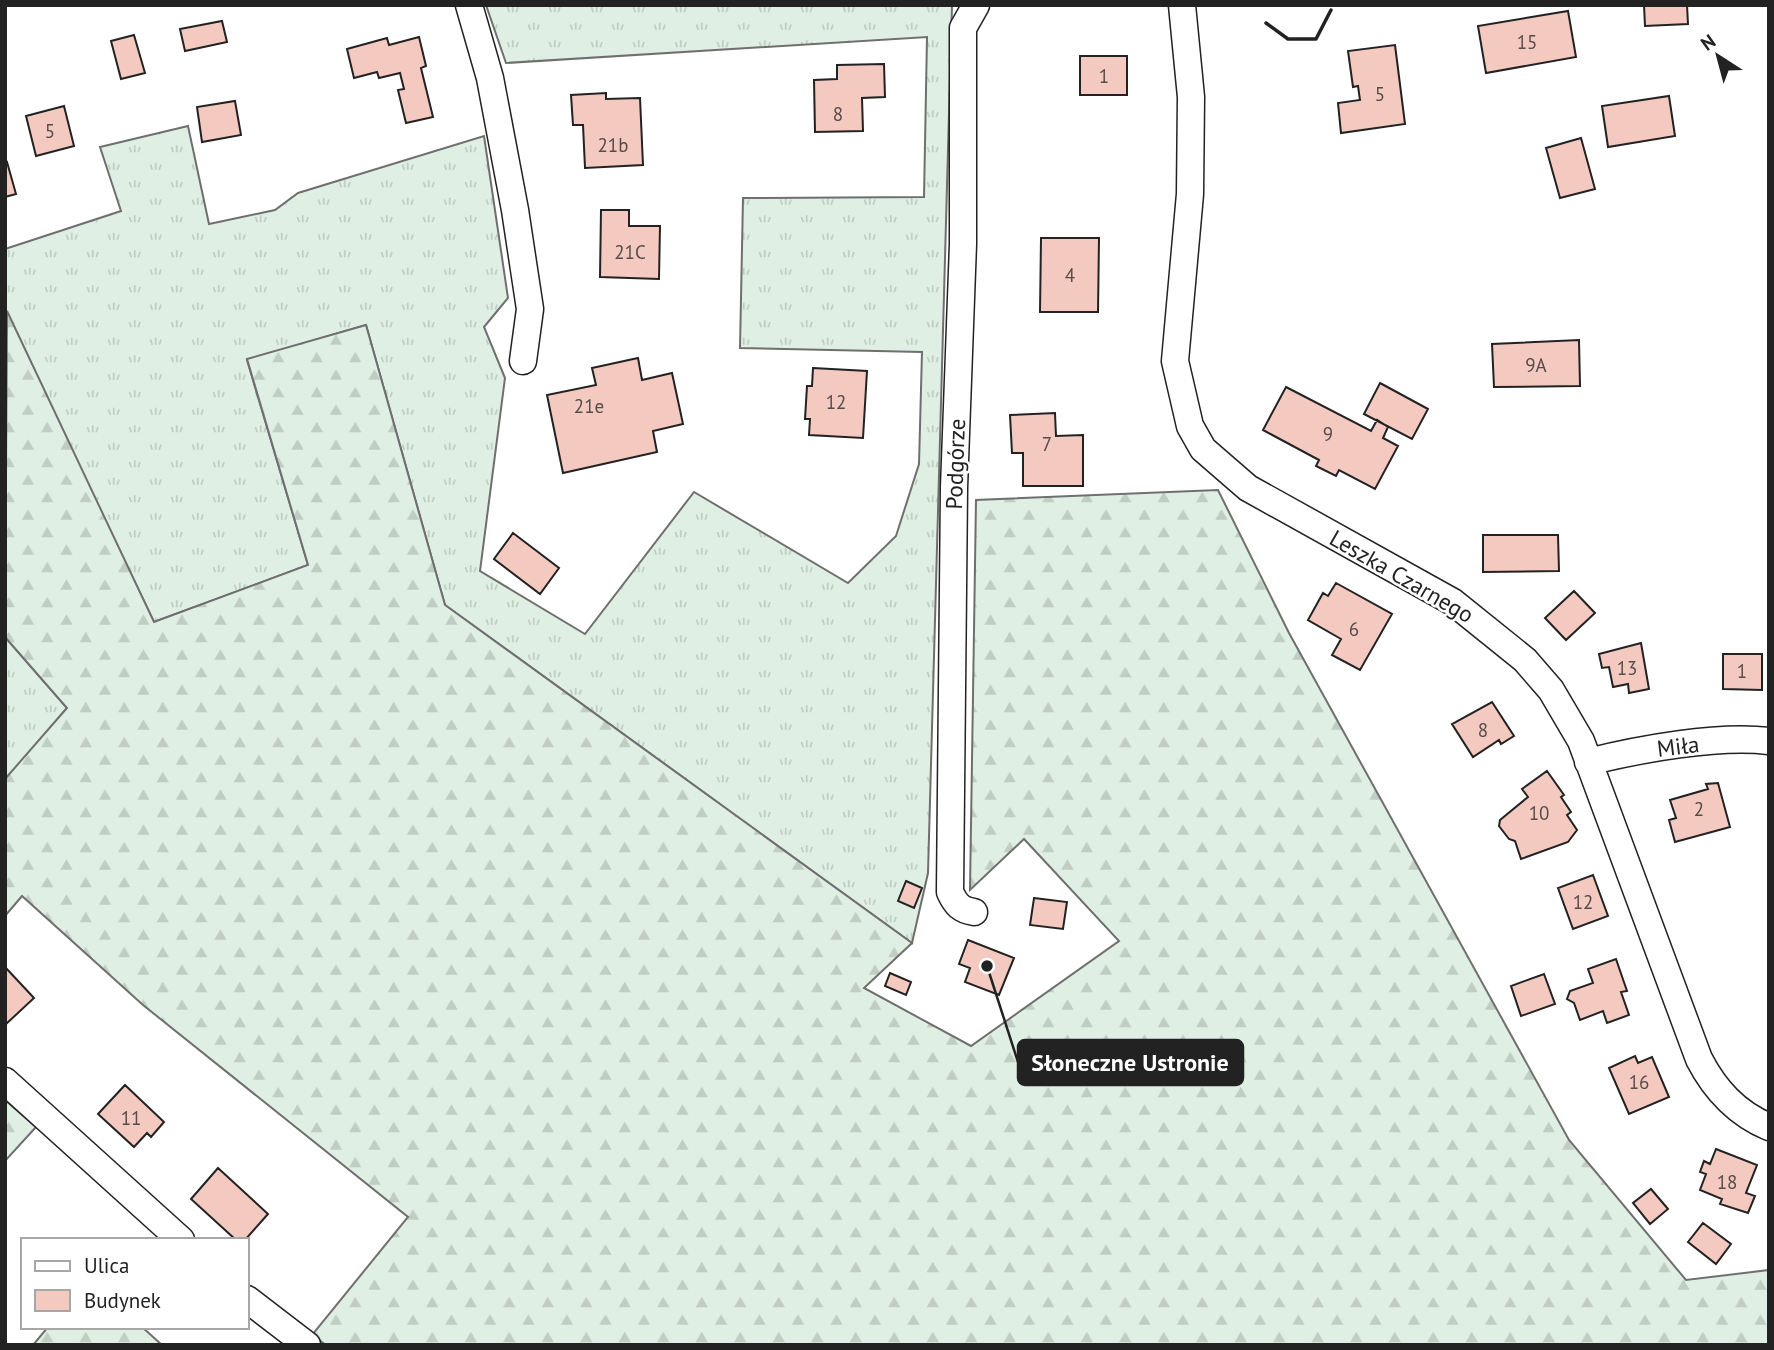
<svg xmlns="http://www.w3.org/2000/svg" width="1774" height="1350" font-family="'PT Sans',sans-serif">
<defs>
<pattern id="grass-tufts" width="24" height="20" patternUnits="userSpaceOnUse" patternTransform="scale(1.75)"><rect width="24" height="20" fill="#e0efe3"/><path d="M3 7l-1-3M5 7V3M7 7l1-3M15 17l-1-3M17 17v-4M19 17l1-3" fill="none" stroke="#c0cdc2"/></pattern>
<pattern id="forest-firs" width="22" height="20" patternUnits="userSpaceOnUse" patternTransform="scale(1.75)"><rect width="22" height="20" fill="#e0efe3"/><path d="M5 1l3.5 6h-7zM16 11l3.5 6h-7z" fill="#c0cdc2"/></pattern>
</defs>
<rect width="100%" height="100%" fill="#fff"/>
<path fill="url(#grass-tufts)" stroke="#6f6f6f" stroke-width="2" d="M486,5H952L928,873L912,943L445,605L366,325L247,360L308,565L154,622L5,312V249L121,211L100,147L188,126L209,224L275,210L298,193L484,136L508,298L484,327L505,378L480,571L585,634L694,492L848,583L896,536L919,464L922,352L740,348L743,198L924,197L927,37L506,63Z
M5,637L67,708L6,780L5,779Z"/>
<path fill="url(#forest-firs)" stroke="#6f6f6f" stroke-width="2" d="M7,311L154,622L308,565L247,359L366,325L445,605L912,943L864,988L971,1046L1119,941L1024,839L970,890L976,500L1218,490L1289,633L1569,1140L1686,1280L1769,1270V1345H326L312,1335L408,1217L143,1005L22,896L5,916V779L67,708L5,637Z
M5,1100L36,1127L5,1161Z
M48,1327H142L162,1345H33Z"/>
<path fill="#f3c9c0" stroke="#222" stroke-width="2" d="M1644,5H1687L1688,24L1645,26Z
M1568,11L1576,57L1486,73L1478,26Z
M222,21L227,42L185,51L180,29Z
M134,35L145,73L121,79L111,41Z
M419,37L426,66L421,68L433,117L406,123L398,90L404,89L400,73L379,78L377,72L354,78L347,49L387,38L389,45Z
M1395,45L1405,124L1341,133L1338,103L1360,100L1358,86L1353,87L1348,51Z
M1080,56H1127V95H1080Z
M884,64L885,97L862,98L863,131L815,132L814,80L837,79V65Z
M606,93V99L640,98L643,165L585,168L583,125H573L571,95Z
M1669,96L1675,136L1608,147L1602,106Z
M235,101L241,135L202,142L197,107Z
M64,106L74,146L36,156L26,116Z
M1581,138L1595,189L1560,198L1546,148Z
M7,162L16,194L5,197V163Z
M601,210H629V226H660L659,279L600,277Z
M1041,238H1099L1098,312H1040Z
M1579,340L1580,386L1494,387L1492,344Z
M638,358L642,380L672,373L683,424L653,431L657,452L563,473L547,395L596,385L592,368Z
M813,368L867,371L863,438L809,435L810,419H805L807,386H812Z
M1380,383L1428,409L1412,439L1364,414Z
M1286,387L1371,431L1377,420L1388,427L1383,438L1398,446L1375,489L1339,470L1336,476L1316,466L1319,460L1263,430Z
M1055,413L1056,436L1083,435V486H1023V453H1012L1010,415Z
M513,533L559,568L540,594L494,559Z
M1483,535H1558L1559,571L1483,572Z
M1336,583L1392,614L1360,670L1332,655L1341,639L1308,620L1323,593L1328,596Z
M1574,591L1595,613L1566,640L1545,618Z
M1641,643L1649,689L1629,693L1628,684L1613,687L1609,667L1602,668L1599,654Z
M1723,654H1762V690L1723,689Z
M1492,702L1514,736L1501,744L1499,740L1473,757L1452,724Z
M1547,771L1564,795L1561,797L1571,812L1567,815L1577,830L1568,842L1521,859L1515,841L1509,839L1499,826L1500,820L1528,797L1522,789Z
M1718,783L1730,827L1675,842L1669,820L1676,818L1670,800L1708,789L1706,784Z
M1593,875L1608,916L1573,929L1558,888Z
M906,881L922,888L914,908L898,901Z
M1034,898L1067,902L1063,929L1030,925Z
M968,940L1014,958L999,995L965,982L970,968L959,964Z
M1616,959L1627,991L1621,992L1629,1015L1607,1023L1603,1011L1580,1020L1574,1003L1567,999L1570,991L1593,983L1588,969Z
M5,967L34,998L5,1025Z
M890,973L911,982L906,995L885,986Z
M1544,974L1555,1004L1521,1016L1511,986Z
M1635,1056L1638,1063L1652,1057L1669,1097L1629,1114L1609,1068Z
M125,1085L164,1122L151,1137L147,1133L134,1147L98,1114Z
M1716,1149L1757,1165L1746,1193L1755,1196L1748,1213L1720,1204L1722,1199L1700,1190L1706,1174L1700,1172L1704,1161L1710,1164Z
M218,1168L268,1214L245,1240H236L191,1199Z
M1651,1189L1668,1209L1650,1224L1633,1203Z
M1703,1223L1731,1244L1716,1264L1688,1242Z"/>
<g fill="none" stroke-linecap="round" stroke-linejoin="round">
<g stroke="#222" stroke-width="29">
<path id="street" d="M469,5L490,78L515,210L530,309L523,361
M1182,5L1191,97L1190,194L1175,361L1190,426L1203,449L1248,488L1453,602L1525,660L1551,690L1581,741L1699,1059C1715,1090 1736,1113 1769,1127
M1588,762C1640,749 1717,735 1769,741
M974,912C961,910 956,905 950,892L954,488L963,244V28L976,5
M5,1081L181,1240
M247,1299L307,1345"/>
</g>
<use href="#street" stroke="#fff" stroke-width="26"/>
<path stroke="#222" stroke-width="3.5" d="M1266,23L1288,39H1316L1331,10"/>
</g>
<g text-anchor="middle" dominant-baseline="central" stroke-width="5" stroke-linejoin="round" paint-order="stroke">
<g font-size="19" fill="#564c4a">
<text x="1527" y="42">15</text>
<text x="1104" y="76">1</text>
<text x="1380" y="94">5</text>
<text x="838" y="114">8</text>
<text x="50" y="131">5</text>
<text x="613" y="145">21b</text>
<text x="630" y="252">21C</text>
<text x="1070" y="275">4</text>
<text x="1536" y="365">9A</text>
<text x="836" y="402">12</text>
<text x="589" y="406">21e</text>
<text x="1328" y="434">9</text>
<text x="1047" y="444">7</text>
<text x="1354" y="629">6</text>
<text x="1627" y="668">13</text>
<text x="1742" y="671">1</text>
<text x="1483" y="730">8</text>
<text x="1699" y="809">2</text>
<text x="1539" y="813">10</text>
<text x="1583" y="902">12</text>
<text x="1639" y="1082">16</text>
<text x="131" y="1118">11</text>
<text x="1727" y="1182">18</text>
</g>
<g font-size="23" fill="#222" stroke="#fff">
<text transform="translate(955 464) rotate(-88)">Podgórze</text>
<text transform="translate(1402 576) rotate(30)">Leszka Czarnego</text>
<text transform="translate(1678 746) rotate(-7)">Miła</text>
</g>
</g>
<path fill="none" stroke="#222" stroke-width="2.5" d="M987 966L1018 1062"/>
<circle fill="#222" stroke="#fff" stroke-width="2.5" cx="987" cy="966" r="7"/>
<rect fill="#222" stroke="#222" stroke-width="2.5" x="1018" y="1040" width="225" height="45" rx="7"/>
<g font-size="24" text-anchor="middle" font-weight="bold" fill="#fff">
<text x="1130" y="1071">Słoneczne Ustronie</text>
</g>
<rect width="1774" height="1350" fill="none" stroke="#222222" stroke-width="14"/>
<rect x="21" y="1238" width="228" height="91" fill="#ffffff" stroke="#a7a7a7" stroke-width="2"/>
<rect x="35" y="1261" width="35" height="10" fill="#ffffff" stroke="#a7a7a7" stroke-width="2"/>
<text x="84" y="1273" font-size="21" fill="#222222">Ulica</text>
<rect x="35" y="1290" width="35" height="21" fill="#f3c9c0" stroke="#a7a7a7" stroke-width="2"/>
<text x="84" y="1308" font-size="21" fill="#222222">Budynek</text>
<g transform="translate(1718 56) rotate(324)" stroke="#ffffff" stroke-width="5" paint-order="stroke">
<path d="M0-5L12 26L0 18L-12 26Z" fill="#222222"/>
<text y="-10" font-size="19" font-weight="bold" text-anchor="middle" fill="#222222">N</text>
</g>
</svg>
